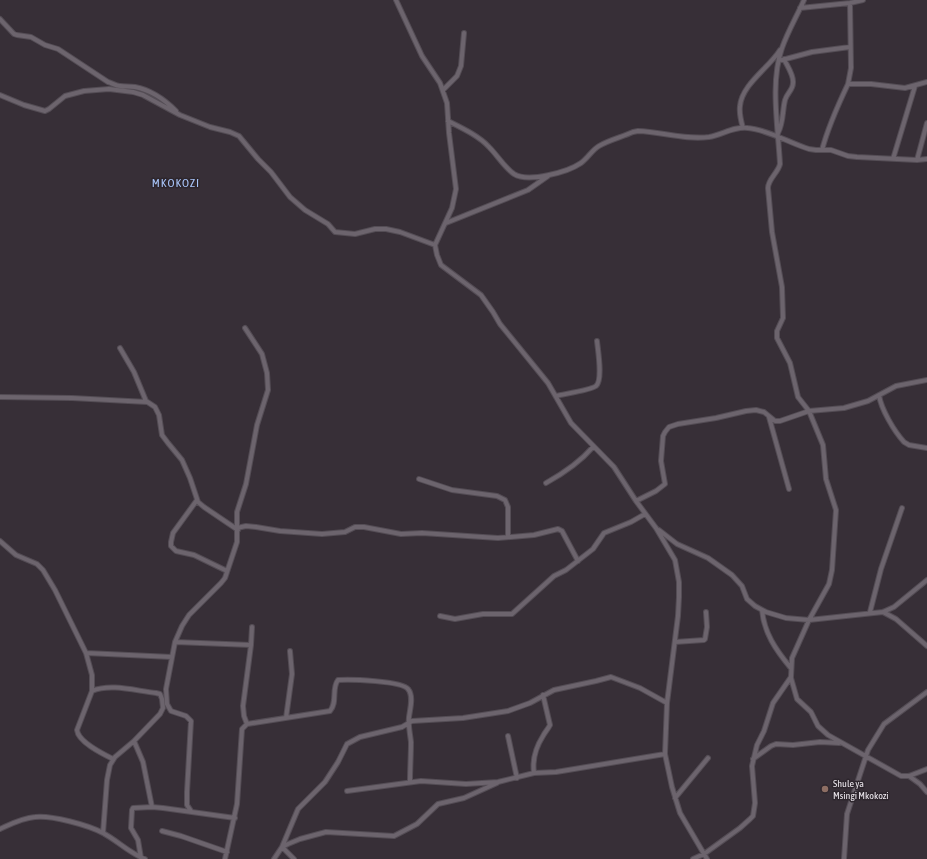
<svg xmlns="http://www.w3.org/2000/svg" width="927" height="859" font-family="'Asap Condensed',sans-serif">
<rect width="100%" height="100%" fill="#372f37"/>
<g fill="none" stroke-linecap="round" stroke-linejoin="round">
<g stroke="#544d55" stroke-width="6">
<path id="street" d="M396,0L422,56L440,83L447,103L449,133L456,189L452,208L435,245L437,255L441,265L481,295L493,312L500,324L548,383L571,423L614,467L636,501L656,528L675,560L679,582V597L678,616L667,703L665,754L672,787L680,813L707,859
M800,8L850,3L863,0
M0,19L14,34L17,35L31,37L45,45L58,49L108,82C112,83 116,86 120,86C125,87 130,86 135,87C151,90 165,100 176,111
M782,60L812,52L850,47
M848,84L851,68L850,3
M443,90L457,76L461,66L464,33
M0,95L24,105L45,111L49,109L65,96L84,91L109,89L133,92L143,95L180,115L210,127L230,132L239,136L258,159L271,172L290,197L305,210L328,224L335,232L355,234L375,229H386L400,232L435,245
M448,121C462,128 479,136 489,147C498,156 504,167 514,174C528,183 568,172 581,163C588,158 592,150 599,146C609,140 622,137 633,132L638,131C662,132 685,140 709,137C722,135 734,126 748,128C769,130 789,143 809,149L816,150H831L848,156L857,157L917,160L927,159
M743,128C741,121 739,113 740,106C742,84 769,68 780,50
M778,133C784,121 782,112 785,100C787,93 793,90 793,83C794,75 787,66 784,59
M822,150C828,127 838,105 848,84H871L905,88L927,82
M893,159L915,86
M917,160L927,123
M446,223L528,190L548,176
M120,348L134,372L146,401L155,407L159,415L162,435L168,443L182,460L190,478L198,502L204,507L238,530
M879,395C881,409 894,431 904,442L909,445L927,448
M556,396C564,394 591,390 596,386C603,380 598,351 597,341
M0,397L72,398L147,402
M769,417L789,489
M419,479L452,490L497,496L505,500L508,507V537
M546,483C564,473 580,462 593,447
M197,500L173,533L171,542V546L176,551L194,555L227,571
M636,501L656,491L665,484L661,461L663,436L665,432L669,427L678,424L716,418L746,411L756,410L764,412L775,421H780L809,411L844,408L868,401L896,386L927,380
M237,528L246,526L256,527L280,531L322,534L345,532L355,527H364L401,534L422,533L498,538L534,535L558,529L562,531L578,561
M659,530L677,544L708,558L732,575L742,586L747,599L755,606L766,612L786,618L809,620L883,612L894,607L927,580
M0,541L16,555L37,564L43,570L55,590L86,653L92,675V691L77,730C78,742 103,754 113,759
M762,610C764,633 776,650 790,667
M870,612L881,569L902,508
M883,612L896,619L927,646
M440,616L455,619L483,614H512L554,576L566,570L593,549L604,533L631,522L645,514
M175,642L251,645
M675,642L704,640L705,639L707,627L706,612
M86,653L172,657
M791,678L797,699L811,712L818,726L828,735L901,776H909L927,769
M92,691C111,683 136,691 156,693L160,694L162,699L163,708L160,714L134,741L115,757L110,765L107,780L103,833
M286,718L292,674L290,651
M247,724L244,716L243,706L251,645L252,627
M508,736L517,778
M134,741L143,762L152,807
M753,759L771,746L776,744L793,745L820,742L839,743
M534,773C532,759 536,747 543,736C545,732 548,729 550,725L543,695
M909,776L920,784L927,792
M347,791L421,781L466,784L498,782L534,773L556,772L665,754
M675,798L708,758
M191,811L187,805V792L191,721L186,716L171,711L167,704L166,689L175,642L182,626L189,615L221,583L225,578L237,542V512L246,484L257,425L268,390L267,373L262,354L245,328
M0,829C11,824 22,818 35,817C51,815 88,825 103,833C118,841 129,853 145,859
M162,831L181,836L227,852
M141,858L138,840L131,828L132,810L133,808L152,807L163,808L235,818
M225,859L237,804L242,729L247,724L330,711C338,702 331,689 338,680C350,679 402,681 408,689C414,696 410,709 409,717C408,725 410,733 411,742C411,755 410,769 410,782
M274,859L282,847L288,844L300,839L326,832L394,836L417,824L438,804L464,798L497,783
M294,859L282,847L298,809L325,782L338,762L347,744L360,737L402,727L412,721L463,718L508,711L530,703L554,690L596,681L611,677L640,688L667,703
M693,859L704,854L740,828L750,819L753,816L755,803L752,766L757,745L764,731L773,703L791,677L792,658L809,620L829,584L832,570L836,510L826,479L823,445L809,411L798,397L790,363L777,338V331L783,318L782,287L772,232L768,188C768,179 778,173 780,164C778,127 770,82 782,48C788,31 797,16 804,0
M844,859L847,814L868,750L884,724L927,692"/>
</g>
<use href="#street" stroke="#6c646d" stroke-width="4"/>
</g>
<circle fill="#8d6e63" stroke="#2d262d" stroke-width="1.5" cx="825" cy="789" r="4"/>
<g text-anchor="middle" dominant-baseline="central" stroke-width="3" stroke-linejoin="round" paint-order="stroke">
<g font-size="10" fill="#ede8ee" stroke="#2d262d" text-anchor="start">
<text x="833" y="783">Shule ya<tspan x="833" dy="12">Msingi Mkokozi</tspan></text>
</g>
<g font-size="12" letter-spacing="1" fill="#a9c5f9" stroke="#2d262d">
<text x="176" y="183">MKOKOZI</text>
</g>
</g>
</svg>
